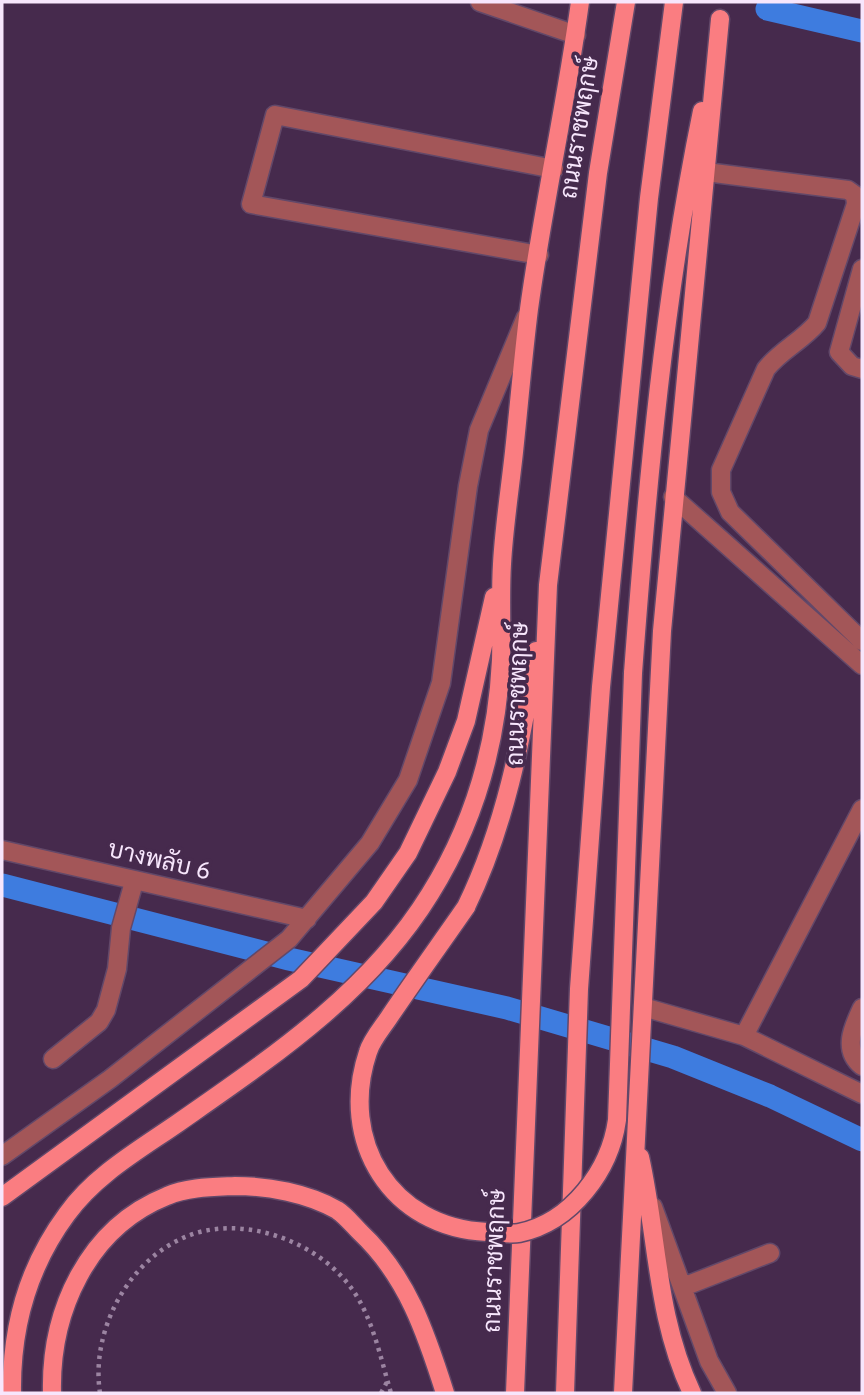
<svg xmlns="http://www.w3.org/2000/svg" width="864" height="1395" font-family="Overpass,Sarabun,sans-serif">
<rect width="100%" height="100%" fill="#462a4d"/>
<g fill="none" stroke-linecap="round" stroke-linejoin="round">
<path stroke="#3e7cdf" stroke-width="23" d="M767,9L862,31
M2,885L289,959L507,1008L673,1057L770,1096L862,1140"/>
<g stroke="#624869" stroke-width="21">
<path id="minor" d="M480,2L576,35
M706,172L848,190L855,195L856,204L817,323C802,341 781,350 766,369L721,470V492L730,512L862,641
M539,255L251,204L275,115L554,169
M862,269L839,352L852,366L862,369
M673,497L862,665
M2,850L307,919
M643,1007L744,1036L862,1094
M862,1008C853,1027 842,1050 862,1066
M744,1036L862,809
M53,1059L99,1022L106,1010L117,969L121,928L134,882
M2,1156L110,1079L289,939L370,843L408,780L441,683L468,486L479,430L526,317
M653,1207L709,1361L727,1393
M683,1287L770,1253"/>
</g>
<g stroke="#624869" stroke-width="21">
<path id="major" d="M633,673C647,485 664,296 702,111
M466,907C505,827 522,739 536,651
M640,1157C658,1238 656,1317 692,1393
M2,1197L301,979L374,902L408,853L447,772L466,721L494,597
M12,1393C11,1327 27,1268 67,1214C95,1175 139,1150 178,1123C271,1058 369,993 430,894C475,822 497,743 501,660C502,628 500,596 502,564C504,527 510,489 514,452C519,405 523,357 529,309C543,206 566,105 580,2
M52,1393C50,1312 87,1228 167,1196C187,1187 213,1187 235,1186C268,1186 307,1193 337,1210C345,1215 353,1225 360,1232C407,1276 426,1333 445,1393
M515,1393L548,585L598,173L626,2
M565,1393L579,989L601,687L649,198L674,2
M623,1393L662,631L720,19"/>
</g>
<path stroke="#9b84a1" stroke-width="4.5" stroke-dasharray="3.5 5" stroke-linecap="butt" d="M100,1393C90,1329 131,1253 196,1233C250,1217 319,1243 352,1289C373,1318 381,1360 391,1393
M381,1393L387,1382"/>
<use href="#minor" stroke="#a35658" stroke-width="18"/>
<use href="#major" stroke="#fa7d81" stroke-width="18"/>
<g stroke="#624869" stroke-width="21" stroke-linecap="butt">
<path id="major-bridge" d="M466,907C441,943 415,979 390,1016C383,1027 372,1039 368,1052C338,1141 391,1228 487,1232C497,1232 510,1235 519,1233C572,1222 610,1170 617,1120L633,673"/>
</g>
<use href="#major-bridge" stroke="#fa7d81" stroke-width="18"/>
</g>
<g text-anchor="middle" dominant-baseline="central" stroke-width="7" stroke-linejoin="round" paint-order="stroke">
<g font-size="24" fill="#f7e6fc" stroke="#462a4d">
<text transform="translate(581 128) rotate(-81)">ถนนราชพฤกษ์</text>
<text transform="translate(519 694) rotate(-88)">ถนนราชพฤกษ์</text>
<text transform="translate(159 862) rotate(13)">บางพลับ 6</text>
<text transform="translate(496 1261) rotate(-88)">ถนนราชพฤกษ์</text>
</g>
</g>
<rect width="864" height="1395" fill="none" stroke="#f7e6fc" stroke-width="7"/>
</svg>
